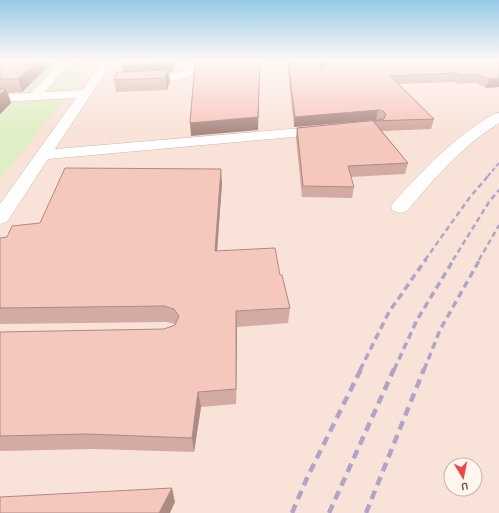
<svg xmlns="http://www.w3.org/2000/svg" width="499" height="513" font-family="'Alegreya Sans',sans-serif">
<rect width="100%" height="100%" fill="#fef0e8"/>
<path fill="#f9e3d9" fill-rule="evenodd" d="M0,61H499V513H0ZM451,465H475V489H451Z"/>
<path fill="#dfeec4" d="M0,61H95L0,180Z"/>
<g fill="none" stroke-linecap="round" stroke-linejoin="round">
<g stroke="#d4b6af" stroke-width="1">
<path id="minor" d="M61,61H71L45,92L82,90L103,61H113L55,149L326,126L331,127L333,130L331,133L326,134L48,159L7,222L0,224V204L76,98L0,102V94L31,93Z
M192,61H202L203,66C191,82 153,85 135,80L133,78C138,72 166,75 175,73C182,72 187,69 193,65Z
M499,113V123C462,146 435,178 407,211L400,213L393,211L391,207L393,203C424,169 454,137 494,114Z"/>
</g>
<use href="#minor" fill="#fff" fill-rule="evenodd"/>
<path stroke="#b0a4ca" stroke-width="2" stroke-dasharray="4 2.5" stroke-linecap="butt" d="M488,176L499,163"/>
<path stroke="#b0a4ca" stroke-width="2.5" stroke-dasharray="5.5 3.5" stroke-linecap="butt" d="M425,260L470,197L489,175
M453,260L489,202L499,190
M479,260L499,225"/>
<path stroke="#b0a4ca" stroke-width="3.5" stroke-dasharray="7 4.5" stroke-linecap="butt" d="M360,370L389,312L426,259
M394,370L417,320L454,259
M424,370L440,330L480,259"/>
<path stroke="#b0a4ca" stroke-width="4.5" stroke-dasharray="9 6" stroke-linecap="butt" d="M292,513L307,478L361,369
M329,513L394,369
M366,513L424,369"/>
</g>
<path fill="#d4aba3" d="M0,61H54L22,92L8,93L11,103L0,114Z
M126,61H174L175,65L173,71L169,72L170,81L167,90L116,92L114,80L123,72L122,66Z
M287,61H309L315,67L321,68V67L316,61H499V87L486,88L476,83L457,84L455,82L399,84L434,119L431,129L382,131L408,163L405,174L351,177L354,187L352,198L302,197L296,138L297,128L379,120H376L294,127Z
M222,183L217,251L280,275L290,308L288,323L237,327L236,404L201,407L194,452L93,449L0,451V332L164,329L175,325V324L167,322L0,324V238L7,237L40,223Z"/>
<path fill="#ac8b84" d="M38,61H54L22,92L18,79Z
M172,61H174L175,65L173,71L169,72L170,81L167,90L165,78L124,74L122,66Z
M260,61L258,130L191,136L190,123Z
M499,78V87L486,88L489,79Z
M6,89L11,103L0,114V95Z
M378,110L376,120L294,127L295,117Z
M221,169L222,183L216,266L215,251Z
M236,311L237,327L236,404Z
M198,392L201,407L194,452L192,438Z
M172,488L175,502L170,513H159Z"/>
<path fill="#f6c7bd" stroke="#ac8b84" d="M0,61H38L18,79H0Z
M126,61H173L172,63L122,66Z
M199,61H260L258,117L190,123L195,63Z
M288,61H309L315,67L321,68L326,64L323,61H499V78L489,79L479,75H460L457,73L390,76L434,119L373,121L408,163L348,166L354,187L303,186L297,128L378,120L384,119L386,114L383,111L378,110L295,117Z
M168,70L165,78L114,80L117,72Z
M0,89H6L0,95Z
M65,168L221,169L215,251L275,248L280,275H282L290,308L236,311V389L198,392L192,438L86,434L0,436V332L164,329L175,325L179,316L174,309L164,306L0,308V238L7,237L12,226L40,223Z
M172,488L159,513H0V497Z"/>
<linearGradient id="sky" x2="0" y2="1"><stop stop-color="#95cae7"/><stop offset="0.46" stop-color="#fff8f5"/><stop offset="1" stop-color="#fff8f5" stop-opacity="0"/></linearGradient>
<rect width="499" height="132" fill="url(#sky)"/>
<g transform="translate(463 477) rotate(170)"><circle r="19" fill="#fff6f0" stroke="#cab3ad"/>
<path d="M0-3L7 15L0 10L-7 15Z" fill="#f14445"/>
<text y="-6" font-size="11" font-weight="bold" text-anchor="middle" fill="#7b4f49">U</text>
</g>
</svg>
